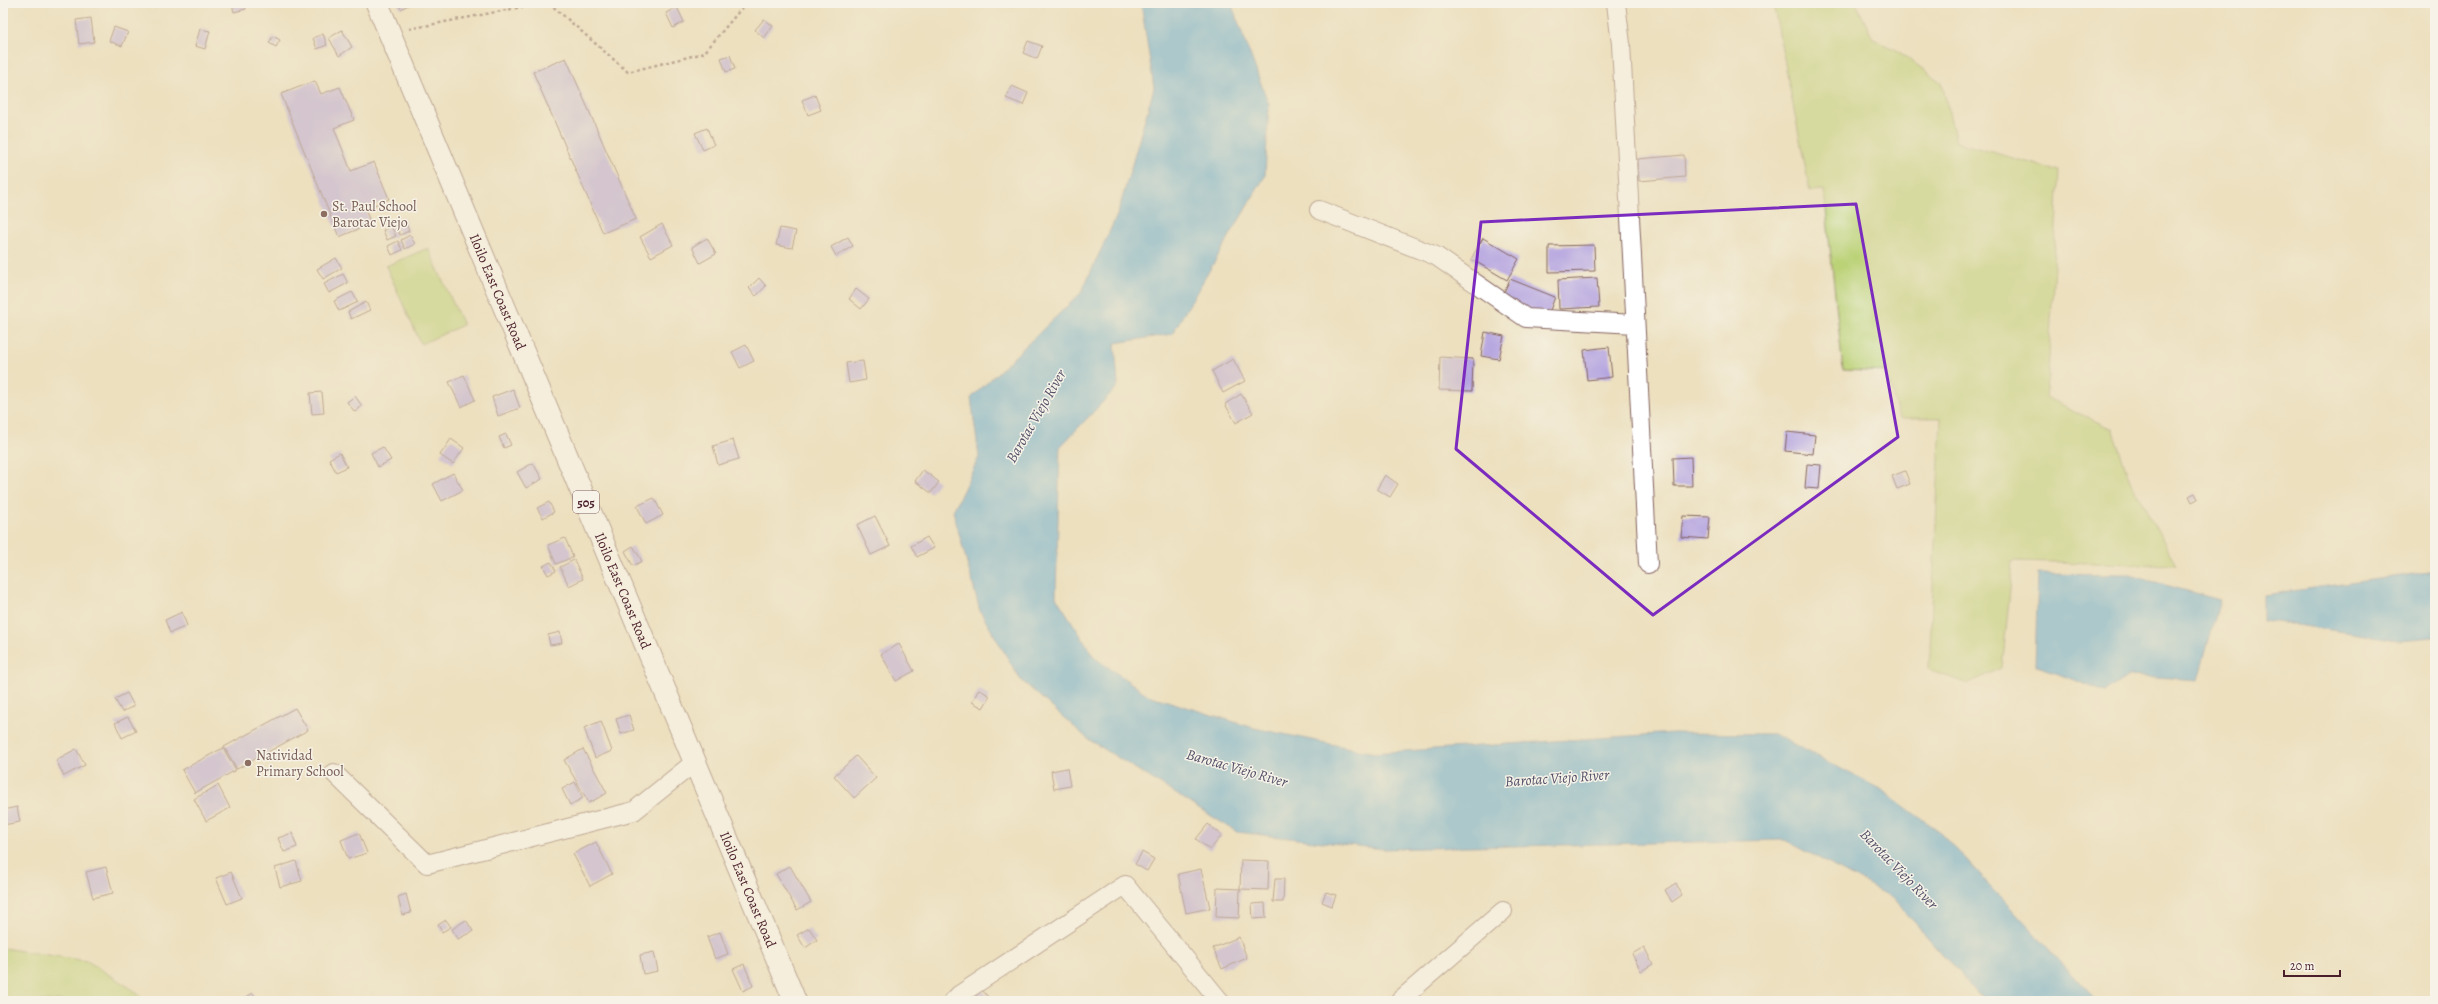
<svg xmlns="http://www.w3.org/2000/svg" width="2438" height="1004" font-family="Alegreya,serif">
<rect width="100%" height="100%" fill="#f7f3e8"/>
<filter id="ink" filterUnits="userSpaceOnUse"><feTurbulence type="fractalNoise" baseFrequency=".025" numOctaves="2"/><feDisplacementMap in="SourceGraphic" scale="8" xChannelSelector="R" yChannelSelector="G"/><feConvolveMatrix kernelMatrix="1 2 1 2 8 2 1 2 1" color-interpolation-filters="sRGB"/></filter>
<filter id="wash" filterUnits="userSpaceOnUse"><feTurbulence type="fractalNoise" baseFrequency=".012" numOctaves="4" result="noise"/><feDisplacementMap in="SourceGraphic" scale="16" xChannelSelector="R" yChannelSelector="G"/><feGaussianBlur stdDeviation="0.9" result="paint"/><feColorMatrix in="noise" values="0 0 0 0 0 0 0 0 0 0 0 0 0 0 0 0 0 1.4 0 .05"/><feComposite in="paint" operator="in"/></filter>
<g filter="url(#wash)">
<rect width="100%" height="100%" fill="#ece0bf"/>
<path fill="#bbd277" stroke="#827851" d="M1773,3H1856L1873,39L1895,49L1942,83L1956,142L2059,171L2048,376L2045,397L2112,429L2130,481L2177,565L2013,561L2002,668L1967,684L1929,669L1941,418H1899L1887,372L1843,370L1824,190L1810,191Z
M428,248L463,325L421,344L386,266Z
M3,948L87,961L135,991L144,1001H3Z"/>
<path fill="#61acd9" stroke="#566682" d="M1141,3H1231L1269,105L1265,176L1172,334L1115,343L1118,386L1060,447L1056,597L1095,658L1148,695L1254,728L1374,753L1673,733L1774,734L1882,790L1942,834L2097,1001H1984L1893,898L1785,840L1383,849L1237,832L1088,739L1020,679L980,611L953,511L979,457L971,398L1081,293L1118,213L1154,88Z
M2435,571V637L2398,640L2263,620V595Z
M2038,574L2129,575L2220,600L2198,680L2129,675L2105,692L2035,665Z"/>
<g id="blocks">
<path fill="#b5a4e0" d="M244,3L246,9L234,12L232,4Z
M397,3H412L401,9Z
M677,7L684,22L673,28L666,13Z
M91,18L94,42L79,44L76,20Z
M764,19L773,26L764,38L755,30Z
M114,27L128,32L122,46L109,41Z
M200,29L210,31L205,49L195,46Z
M342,30L352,47L339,56L329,38Z
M323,34L327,45L317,49L313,38Z
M273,36L280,40L276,47L269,43Z
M1028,41L1042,46L1037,59L1023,53Z
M730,55L735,69L726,72L721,58Z
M566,58L636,219L603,233L533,72Z
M315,81L321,94L340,87L354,120L334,128L351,171L374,162L389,199L365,209L371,224L339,237L281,94Z
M1012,86L1028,93L1023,105L1006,98Z
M815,95L821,110L808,115L802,100Z
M707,128L714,145L703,150L695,133Z
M1684,155L1685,177L1639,181L1638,159Z
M404,219L409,231L400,235L395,224Z
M662,224L673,245L651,257L640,237Z
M391,226L396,236L387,240L383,230Z
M780,228L796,231L792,248L776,245Z
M410,235L415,244L405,249L401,240Z
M848,237L853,246L836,256L831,247Z
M707,238L716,254L700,263L692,247Z
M1483,238L1519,259L1507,280L1471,259Z
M398,241L402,250L392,255L388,246Z
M1594,245L1595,271L1549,272V246Z
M336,258L342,268L323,279L317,269Z
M343,274L348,283L329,293L324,284Z
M759,278L766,286L756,296L749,288Z
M1597,278L1599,307L1559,309L1558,280Z
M1510,279L1555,297L1547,318L1501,299Z
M856,289L869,299L861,309L849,299Z
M352,292L358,302L339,311L334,301Z
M366,302L370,310L351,319L348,312Z
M1485,332L1504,336L1499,359L1481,356Z
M746,345L754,361L740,368L732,352Z
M1609,347L1612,377L1587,380L1584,350Z
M1440,357L1473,359L1472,391L1439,390Z
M1233,359L1245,381L1223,393L1212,371Z
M863,361L866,380L849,383L846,363Z
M464,375L475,400L461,407L449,382Z
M513,389L520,408L498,416L492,397Z
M322,392L324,413L312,414L310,393Z
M1241,394L1253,413L1236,423L1225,404Z
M355,396L362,406L355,412L347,402Z
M1787,432L1815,435L1813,454L1785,451Z
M506,434L511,445L504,448L499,437Z
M451,439L464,448L453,464L440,455Z
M733,440L739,459L718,465L713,446Z
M383,447L391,460L378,467L371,453Z
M340,453L347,467L336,472L329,459Z
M1691,457L1692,486H1674L1673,458Z
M533,463L542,479L526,488L517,472Z
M1807,464L1821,465L1819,489L1805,488Z
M923,470L939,482L931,493L915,481Z
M1905,471L1910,484L1897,489L1892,476Z
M453,473L463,490L442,501L433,484Z
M1385,475L1398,484L1390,497L1377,489Z
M2195,493L2198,499L2192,502L2189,496Z
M654,498L663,515L646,524L637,506Z
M549,502L554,512L543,518L537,508Z
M875,516L890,546L871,555L857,525Z
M1683,516L1710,517L1708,539L1681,537Z
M927,537L934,548L917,557L911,546Z
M565,538L573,557L556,564L548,545Z
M633,546L642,561L633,566L625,551Z
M574,560L583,579L569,586L560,567Z
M551,562L556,571L548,575L543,566Z
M182,612L187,626L170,633L165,620Z
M560,632L562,643L550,645L548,635Z
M899,644L914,671L896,681L881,654Z
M979,689L990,696L983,708L972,702Z
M127,693L134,706L122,712L115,699Z
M295,708L308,730L237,769L224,747Z
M629,715L634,730L621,734L616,719Z
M128,717L136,731L122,738L115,723Z
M601,721L612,751L595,758L584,728Z
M223,748L236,770L195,793L182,770Z
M76,749L85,765L64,776L56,760Z
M583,749L607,793L589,803L564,760Z
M856,756L876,778L854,798L834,776Z
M1067,768L1070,786L1054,789L1051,771Z
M575,782L583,798L570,805L562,789Z
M218,785L230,808L206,821L194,799Z
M17,807L20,822L3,825V810Z
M1208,824L1222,835L1210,850L1196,839Z
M292,833L297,847L284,852L278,838Z
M359,833L367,853L348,859L341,840Z
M596,842L612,874L590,886L573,854Z
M1142,852L1154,859L1147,871L1135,864Z
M1241,860L1269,861L1268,890L1240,889Z
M296,861L302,881L280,887L275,868Z
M790,866L811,902L797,910L776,874Z
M106,867L113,893L93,898L86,872Z
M1201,869L1210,908L1186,913L1178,874Z
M231,872L242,898L227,904L216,878Z
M1275,879H1284L1283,902H1273Z
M1676,883L1682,895L1672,902L1665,890Z
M1217,888L1240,889L1239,918L1216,917Z
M1326,892L1336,895L1332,906L1322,902Z
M406,894L411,913L402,915L398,897Z
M1265,903L1266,918L1253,919L1252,904Z
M446,920L451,927L442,932L438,925Z
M466,920L473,931L458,939L452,929Z
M809,928L817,940L805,948L797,935Z
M720,932L728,954L715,959L707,937Z
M1239,937L1247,958L1222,969L1213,948Z
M1644,947L1653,964L1641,971L1632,954Z
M654,952L658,971L643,974L640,955Z
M744,964L753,986L743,991L733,969Z
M982,990L992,1001H970Z
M253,993L257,1001H239Z"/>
</g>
</g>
<g filter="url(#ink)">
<use href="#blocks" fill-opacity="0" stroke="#83635f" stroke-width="1"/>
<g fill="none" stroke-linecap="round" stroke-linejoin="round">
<g stroke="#83635f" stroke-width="20">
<path id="street" d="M1616,3L1621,44L1648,564
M1319,210L1436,256L1526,318L1635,324
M334,773L427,864L634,811L695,762
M953,1001L959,995L1125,885L1220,1001
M1399,1001L1503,911"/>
</g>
<g stroke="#83635f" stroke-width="24">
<g id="primary">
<path id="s1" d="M377,3L795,1001"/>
</g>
</g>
<path stroke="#83635f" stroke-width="2.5" stroke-dasharray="3 3" stroke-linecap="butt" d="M549,3L628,72L704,53L746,3
M409,29L542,3"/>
<use href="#street" stroke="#fff" stroke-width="18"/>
<use href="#primary" stroke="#fff" stroke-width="22"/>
</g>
</g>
<path d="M0 0H2438V1004H0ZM1856,204L1898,437L1653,615L1456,449L1481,222Z" fill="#ece0bf" fill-opacity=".55" fill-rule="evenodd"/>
<path fill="none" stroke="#7b2cbf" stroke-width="3" stroke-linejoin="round" d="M1856,204L1898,437L1653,615L1456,449L1481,222Z"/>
<g fill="#8d6e63" stroke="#f7f3e8" stroke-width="1.5">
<circle cx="324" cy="214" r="4"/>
<circle cx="248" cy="763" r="4"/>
</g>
<g text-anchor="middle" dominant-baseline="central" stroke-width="3" stroke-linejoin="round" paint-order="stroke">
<rect fill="#f7f3e8" stroke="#7e5f64" stroke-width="1" x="573" y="491" width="26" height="22" rx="3"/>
<g font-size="13" font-weight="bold" fill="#4a1f2b">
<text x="586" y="502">505</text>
</g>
<g font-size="14" fill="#785e54" stroke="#f7f3e8" text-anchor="start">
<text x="332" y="206">St. Paul School<tspan x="332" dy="16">Barotac Viejo</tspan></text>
<text x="256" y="755">Natividad<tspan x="256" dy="16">Primary School</tspan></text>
</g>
<g font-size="14" fill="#4a1f2b" stroke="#f7f3e8">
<text stroke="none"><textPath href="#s1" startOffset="313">Iloilo East Coast Road</textPath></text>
<text stroke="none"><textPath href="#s1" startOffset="637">Iloilo East Coast Road</textPath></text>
<text stroke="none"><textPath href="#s1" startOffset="961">Iloilo East Coast Road</textPath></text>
</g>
<g font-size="15" font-style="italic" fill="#525068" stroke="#f7f3e8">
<text transform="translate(1036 416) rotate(-60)">Barotac Viejo River</text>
<text transform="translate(1237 768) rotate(16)">Barotac Viejo River</text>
<text transform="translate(1557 778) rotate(-4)">Barotac Viejo River</text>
<text transform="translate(1899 869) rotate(46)">Barotac Viejo River</text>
</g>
</g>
<rect width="2438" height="1004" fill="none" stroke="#f7f3e8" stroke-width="16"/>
<path d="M2284 970v6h56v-6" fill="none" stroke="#4a1f2b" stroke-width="2"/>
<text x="2290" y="970" font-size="12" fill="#4a1f2b" stroke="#f7f3e8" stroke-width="3" paint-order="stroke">20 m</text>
</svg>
